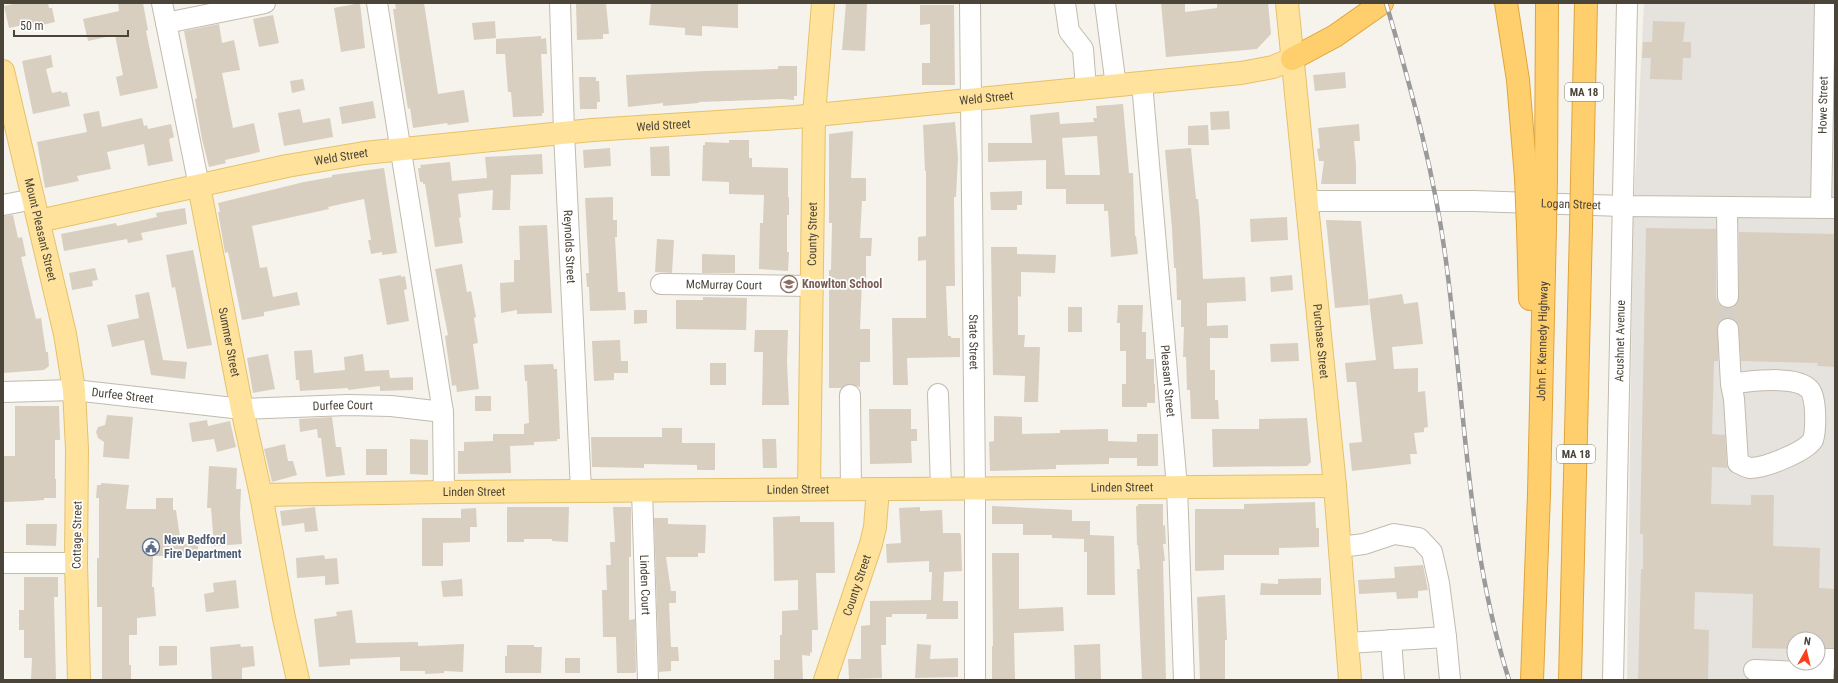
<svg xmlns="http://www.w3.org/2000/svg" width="1838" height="683" font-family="'Roboto Condensed',sans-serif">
<rect width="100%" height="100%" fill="#f6f3ec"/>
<path fill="#e6e2dd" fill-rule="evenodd" d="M1644,3H1835V680H1627L1633,221ZM1794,639H1818V663H1794Z"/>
<path fill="#d8cfc1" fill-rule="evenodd" d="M18,3H48L49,8H52L55,22L38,26L37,22L9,28L4,6Z
M118,3H143L148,30L146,31L158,88L120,96L116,77L123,75L115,35L88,41L83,19L119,11Z
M360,3L365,48L341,52L334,8Z
M395,3H424L438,94L464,90L469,122L448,125L447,123L413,128L410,108L408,109L400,60L393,9H396Z
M576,3H606L609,34H603V39L577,40Z
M651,3H738V28L702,26V36L685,35V28L649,25Z
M846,3H867L865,51L842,50Z
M1161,3H1185V12L1217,8V3H1268L1271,34L1257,49L1166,57Z
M920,5H954L955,85H922V63H930V24L920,25Z
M273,15L279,43L259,47L253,19Z
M495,21L496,38L474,40L472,23Z
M1653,21L1685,22L1683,42H1691V58H1683L1682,80L1650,79L1651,58H1642L1643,42H1652Z
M219,24L222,43L234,40L240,70L222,73L233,128L254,123L260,152L225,160L226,163L209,167L202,139L195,99L197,98L184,31Z
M541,36V39L546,38L547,54H541L544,113H542V116L513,117L511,92H508L505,54H496V39Z
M51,55L53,67L46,69L52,93L61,91L62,93L67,92L70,106L33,114L22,61Z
M778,66H797V96H794V100L782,99L699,102V103L663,106V103L628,107L626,75L705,71L778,69Z
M1345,72L1346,88L1315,91L1313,75Z
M579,77H596V81H599L600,102H597V109H580Z
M303,79L305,90L292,93L290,81Z
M373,101L376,118L342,124L339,107Z
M1123,104L1129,173H1133L1135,236H1136L1138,254L1111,257L1108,211H1104V204H1066V189H1046V160L988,162V143H1032L1030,115L1059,112L1060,124L1094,122L1093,118H1097L1096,106ZM1097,136L1100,175H1065L1062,138Z
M300,109L303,123L330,118L333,137L284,146L278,113Z
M99,111L102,127L142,118L144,126L147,125L148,129L171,124L174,137L169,139L173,161L148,166L144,144L107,152L111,169L77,176L79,181L45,188L37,142L87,132L83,114Z
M1229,111L1230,129L1211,130L1210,112Z
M955,122L958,157L956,197H954L955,286H946L948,336H951V338H960V357L907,358L908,385H893L892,318H926V260L918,261V237L926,236V171H925L923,125Z
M1359,124L1360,141H1354L1356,165V184H1321L1324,161H1319L1317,149L1320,148L1318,128Z
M1208,125L1209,145H1188V126Z
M853,131L851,178H866V201H862L860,238H872L871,256H866V281H862L860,329H870V362H860V387L850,384L842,388H829V270H831L832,225V223H829V134Z
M729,140H749V158H752V167L788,168V197H789V215H787V252H789L788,271L759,269L760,223H763L764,195L729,194V182L702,181L703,145H705V142L729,143Z
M669,146L670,176H651L650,147Z
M610,148L611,166L584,168L583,150Z
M1191,148L1196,199H1198L1200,221L1203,279L1245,277L1246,301L1207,303V326L1228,325V338H1210V370H1215V400H1218L1219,419H1191L1190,390H1187L1186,357H1183L1184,327H1181V300H1177L1176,268H1174L1172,229L1165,150Z
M542,154L543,174L511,175L510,210H492L493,190L458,194L461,217L459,218L463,243L435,247L425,184H423V182H420L418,168H421L420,165L450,162L452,181L487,178L485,157Z
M384,168L397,253L382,255V252L371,254L368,240H371L364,199L328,207L329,209L252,226L260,268L267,267L273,297L297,292L300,305L264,312V316L242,320L228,252L225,253L218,212H220L218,203L304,182L332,177V175Z
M1022,191V205H1017V210H991L990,192Z
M613,197V220H617V237H615L618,292H625L626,310L590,311L589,287H587L586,273H589L585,198Z
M185,208L187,224L141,233L143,240L128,243L127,239L64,251L61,234L116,223L117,226L157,217L156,213Z
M13,215L18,238L22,237L26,256L21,257L36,319L41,318L46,352H48L49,366L44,370L3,373V216Z
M1287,217L1288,240L1251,242L1250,219Z
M1326,220L1361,221L1369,305L1335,308Z
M547,225L552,313L517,314V310L501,313L500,283L514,282V260H520L519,226Z
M1646,228L1716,229V297L1718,303L1723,307L1728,308L1734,307L1738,302L1739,297V232L1835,234V367L1817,366L1818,363L1741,361L1738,323L1733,319L1727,318L1721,320L1718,324V361H1714L1712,434L1725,435L1727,468L1712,467L1711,504L1751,505V495H1774L1773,546L1820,548L1819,588L1835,589V648L1818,649V639H1794V649L1752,648L1753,594L1695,592L1694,629L1709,630L1708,680H1638L1641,569H1643V534H1640Z
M657,239L674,240L672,273L655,272Z
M991,247H1017V254L1056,255L1055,273L1021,272V297L1018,296V335H1025L1024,347H1040L1038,402H1024L1025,376L993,375Z
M193,250L212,345L187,349L175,287L172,288L166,255Z
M702,254L735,255V273H702Z
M462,264L467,292L471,291L476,317L474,318L478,343L473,344L479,389L457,392L456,385L452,386L445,336L448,335L435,269Z
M95,268L98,280L92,281L93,286L72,290L69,273Z
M401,275V277L405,276L407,289L404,290L409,321L387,325L379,279Z
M1292,275L1293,290L1271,292L1270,277Z
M149,292L163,360L187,362L185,379L151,375L144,340L112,347L107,325L139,318L135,295Z
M1402,294L1404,304L1418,302L1423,344L1392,347L1394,369L1418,368V392L1425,391L1428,427L1424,428V432L1414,433L1417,454H1410L1411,464L1352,471L1349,443L1362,442L1356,382H1347L1345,363L1376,360L1369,299Z
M703,297L747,298L746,330L676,329V300H703Z
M1118,305H1143L1142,332H1146V359H1154V384H1155V403H1147V407H1122V384H1126V351H1120V323H1117Z
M1068,307H1082V332H1068Z
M634,310H647V323L634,324Z
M755,330H788L787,362L789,405H762L763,352H754Z
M620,340L621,361H628V373H614V380L594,381L592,341Z
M1298,343L1299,361L1271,362L1270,344Z
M312,350L314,373L345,370L344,357L363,354L365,371L389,370L390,378L413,377V390L380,391V386L348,390V388L300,391L299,380H296L294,351Z
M268,354L275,389L253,393L247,358Z
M710,363H726V385H710Z
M553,364L554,369H557L560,439H557V441L534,442V445L510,446L511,473L458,474V451H464V442L493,441V434H524V424L529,423L527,381H525L524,365Z
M475,396H491V411H475Z
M15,406H59L60,440H55V479H56V498H44V500L32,501L3,502V456H15Z
M869,409H911V429H917V441H911L912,463L870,464Z
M107,415L133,417L129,459L103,457L104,442L98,438L96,432L98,427L105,425Z
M994,416L1022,417V434L1060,433V430L1108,429V441L1137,442V434H1158V466H1137V458H1109V464L1056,465V469L990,471L989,442L994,441Z
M332,417L336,447H341L345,475L326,477L321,438H318L317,429L300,432L299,419Z
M1307,418L1311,462L1307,466L1213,467L1212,429H1259V419Z
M207,420L208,426L230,421L236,447L217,452L214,439L192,442L189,423Z
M662,428H682V443H715V470H697V465L644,464V468L592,467L591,437H662Z
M410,439L428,440V475L410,474Z
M762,439H776L777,468H763Z
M285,444L288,461H293L297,475L272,482L264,449Z
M366,449H387V475H366Z
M209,466L237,468L236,489H241L240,515L242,544L214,546L211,508H207Z
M101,483L129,485L126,509H156V498H173V510H176L181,544H198V556H153L152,587H154L156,616L137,618V635H129V665H131V680H102V607H97V558H99V498H96L97,485H101Z
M1315,502L1316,528H1319V547L1279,548V555H1224V570L1195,571V509H1244V504Z
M1138,504H1163V526L1165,525L1166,544H1163L1165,561H1163L1166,680H1142L1137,569H1140L1138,545H1137L1136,506H1138Z
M992,506L1072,510V521H1090V535L1114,536L1115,595H1087V552H1084V539L1052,538V535H1023V524H992Z
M315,507L318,531L305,532L304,523L282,526L280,511Z
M507,507H569L568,542L552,541V539H524V542H507Z
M613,507H631V557H629V620L635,619L636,672L634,673H617L616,637H603L602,590H607L606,565H611L610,542H615Z
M920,507V511L942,510L943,533H960L961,536L962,571L944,572L943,601H958V619H926L927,614H892V617H886V645H881L882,678L849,679L848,659H861V626L870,625V601L931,600L932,572H929V561L887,563L886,544L901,543L899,508Z
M476,508L477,527H470V542L443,543V566H422V518H461V509Z
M800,516V522H834L835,573H816L818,630H812V653L810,652V656L802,655L803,680H774V660H780V635H782V611L798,610V580L774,581L773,517Z
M654,518H668V524L706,525L705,553H698V557H666L671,591H676V603H669L671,647H678L679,661H671V671L659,672Z
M26,524H57L56,546L26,545Z
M992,553H1019V609L1063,607L1064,631L1014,633L1015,680H992V646H993Z
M324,555L325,559L337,558L339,584L325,585V576L297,578L296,558Z
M1423,565L1428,590L1418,591V598L1397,599L1396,592L1359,594L1358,580L1395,578L1394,567Z
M24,577H58V597H54L56,680H31L32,658H24V630H19V610H24Z
M1321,578V595H1260L1261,583L1278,584V579Z
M462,579L463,596L443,597L441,581Z
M236,580L239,608L206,612L204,594L214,592L213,583Z
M1225,595L1227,640H1225V680H1200L1197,597Z
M352,610L356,643L418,642V646L464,644L463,672L444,671V673L425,674V671H400V657L350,659V665L319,667L314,619L337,616L336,612Z
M240,644L241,647L253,646L255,666L242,668V680H212L210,647Z
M917,644L931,645L930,659L958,658V677L915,678Z
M1100,644L1101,680H1075L1074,645Z
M507,645H534V647H542L541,673H505V656H507Z
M159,646H177V665L159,666Z
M565,658H580V673H565Z"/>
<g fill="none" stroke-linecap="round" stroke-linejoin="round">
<path stroke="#d4d0c8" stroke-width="20" stroke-dasharray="20 10" stroke-linecap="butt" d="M1728,329V297"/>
<g stroke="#c2bbae" stroke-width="22">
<g id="minor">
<path d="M162,3L199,186"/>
<path d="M377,3L443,412L444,492"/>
<path id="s1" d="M560,3L564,132L581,491"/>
<path id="s2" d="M970,3L975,488V680"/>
<path d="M1065,3L1069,31L1083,49L1086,89"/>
<path d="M1105,3L1116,86"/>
<path d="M166,23L265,3"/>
<path id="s3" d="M1142,83L1177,487L1184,680"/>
<path id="s4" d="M1306,201H1474L1623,206L1835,208"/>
<path d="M3,205L34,199"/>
<path d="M1727,207L1728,297"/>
<path id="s5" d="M1821,208L1825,3"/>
<path id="s6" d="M661,284L811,286"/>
<path d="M1728,329L1731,384C1748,381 1796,375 1809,389C1817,396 1816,430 1813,440C1805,452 1765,468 1750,468C1746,467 1742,465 1738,463L1734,399L1731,384"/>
<path id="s7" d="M3,392L74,390L242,409L348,405L391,406L443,412"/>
<path d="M938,394L941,489"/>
<path d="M850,395L851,489"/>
<path id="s8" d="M642,490L648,680"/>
<path d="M1340,547L1364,544L1394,534L1419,538L1432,552L1439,583L1446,637L1347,643"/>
<path d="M3,563H76"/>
<path d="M1446,637L1450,680"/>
<path d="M1391,640L1394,680"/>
<path d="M1754,670L1823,673"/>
<path id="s9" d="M1613,680L1627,3"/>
<path d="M1823,680L1824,659H1835"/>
</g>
</g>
<g stroke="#e6c16a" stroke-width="24">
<g id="major">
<path id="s10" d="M1287,3L1335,486L1350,680"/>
<path id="s11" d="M3,71L65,334L74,390L77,449L76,563L79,680"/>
<path id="s12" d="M199,186L242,409L261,495L284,618L298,680"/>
<path id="s13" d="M39,221L287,166L364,153L592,130L796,117L1241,73L1273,67L1292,59"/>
<path id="s14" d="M809,489L814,115L823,3"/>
<path id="s15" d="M261,495L444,492L1335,486"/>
<path id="s16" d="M825,680L871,544L875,527L878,489"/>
</g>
</g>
<g stroke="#e0a43c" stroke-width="24">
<g id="highway">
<path d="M1506,3L1518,80L1526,178"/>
<path d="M1292,59L1335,36L1382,3"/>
<path d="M1546,179L1547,3"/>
<path d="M1582,180L1586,3"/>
<path d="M1528,227L1530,299"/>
<path id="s17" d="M1532,680L1539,494L1545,227"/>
<path d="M1570,680L1581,227"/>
</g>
</g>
<use href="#minor" stroke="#fff" stroke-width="20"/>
<use href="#major" stroke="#ffe39c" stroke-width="22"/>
<use href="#highway" stroke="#ffcf6e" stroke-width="22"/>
<g stroke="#9a9a9a" stroke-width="4.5">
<path id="rail" d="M1386,3C1412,91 1436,179 1447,269C1465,406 1467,548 1509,680"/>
</g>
<use href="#rail" stroke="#fff" stroke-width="3" stroke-dasharray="9" stroke-linecap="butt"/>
<g stroke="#e0a43c" stroke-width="24" stroke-linecap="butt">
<path id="highway-bridge" d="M1526,178L1528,227
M1545,227L1546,179
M1581,227L1582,180"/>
</g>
<use href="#highway-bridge" stroke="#ffcf6e" stroke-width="22"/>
</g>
<defs>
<g id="school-ring" transform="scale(0.9)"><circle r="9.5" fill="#fff" stroke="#8d6e63" stroke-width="1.5"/><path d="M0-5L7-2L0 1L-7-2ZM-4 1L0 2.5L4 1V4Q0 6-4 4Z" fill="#8d6e63"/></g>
<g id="civic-ring" transform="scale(0.9)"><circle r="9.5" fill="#fff" stroke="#5c6f8a" stroke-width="1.5"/><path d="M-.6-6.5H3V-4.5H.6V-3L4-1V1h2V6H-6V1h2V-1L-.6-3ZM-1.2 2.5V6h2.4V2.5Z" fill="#5c6f8a"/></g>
</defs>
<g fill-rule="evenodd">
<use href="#school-ring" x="789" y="284"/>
<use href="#civic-ring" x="151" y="547"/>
</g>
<g text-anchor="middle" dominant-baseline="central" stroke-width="3.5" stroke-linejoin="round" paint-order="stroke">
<g fill="#fff" stroke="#817c74" stroke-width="1">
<rect x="1565" y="83" width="38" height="18" rx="3"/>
<rect x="1557" y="445" width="38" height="18" rx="3"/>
</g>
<g font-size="11" font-weight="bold" fill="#4b4439">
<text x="1584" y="92">MA 18</text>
<text x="1576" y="454">MA 18</text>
</g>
<g font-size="12" fill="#4b4439" stroke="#fff">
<text stroke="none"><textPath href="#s13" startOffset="957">Weld Street</textPath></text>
<text stroke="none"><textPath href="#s5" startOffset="103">Howe Street</textPath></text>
<text stroke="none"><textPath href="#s13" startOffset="633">Weld Street</textPath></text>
<text stroke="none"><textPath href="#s13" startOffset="309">Weld Street</textPath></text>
<text stroke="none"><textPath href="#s4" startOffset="265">Logan Street</textPath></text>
<text stroke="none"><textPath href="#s11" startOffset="163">Mount Pleasant Street</textPath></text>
<text stroke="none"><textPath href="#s14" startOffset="255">County Street</textPath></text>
<text stroke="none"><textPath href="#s1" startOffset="244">Reynolds Street</textPath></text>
<text stroke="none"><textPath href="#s6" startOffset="63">McMurray Court</textPath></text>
<text stroke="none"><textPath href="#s2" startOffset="339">State Street</textPath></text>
<text stroke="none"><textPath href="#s10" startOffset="340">Purchase Street</textPath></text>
<text stroke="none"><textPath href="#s9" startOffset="339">Acushnet Avenue</textPath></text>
<text stroke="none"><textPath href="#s12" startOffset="159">Summer Street</textPath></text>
<text stroke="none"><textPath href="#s17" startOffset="339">John F. Kennedy Highway</textPath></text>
<text stroke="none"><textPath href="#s3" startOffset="299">Pleasant Street</textPath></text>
<text stroke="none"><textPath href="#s7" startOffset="120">Durfee Street</textPath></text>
<text stroke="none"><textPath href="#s7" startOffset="341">Durfee Court</textPath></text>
<text stroke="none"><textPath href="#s15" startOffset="861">Linden Street</textPath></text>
<text stroke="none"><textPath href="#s15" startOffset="537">Linden Street</textPath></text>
<text stroke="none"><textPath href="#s15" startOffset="213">Linden Street</textPath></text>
<text transform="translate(77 535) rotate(-89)">Cottage Street</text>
<text stroke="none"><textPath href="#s8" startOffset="95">Linden Court</textPath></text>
<text stroke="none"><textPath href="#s16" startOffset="100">County Street</textPath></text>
</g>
<g font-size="12" font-weight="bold" fill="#785e54" stroke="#fff" text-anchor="start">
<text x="802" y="284">Knowlton School</text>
</g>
<g font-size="12" font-weight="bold" fill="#4e5e75" stroke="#fff" text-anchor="start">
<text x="164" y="540">New Bedford<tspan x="164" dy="14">Fire Department</tspan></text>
</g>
</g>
<rect width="1838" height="683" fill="none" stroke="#4b4439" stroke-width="8"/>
<g transform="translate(1806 651) rotate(8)"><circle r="19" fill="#ffffff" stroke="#b7b4b0"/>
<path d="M0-3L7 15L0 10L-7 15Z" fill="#fc3f1d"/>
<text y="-6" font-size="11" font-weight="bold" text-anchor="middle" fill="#4b4439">N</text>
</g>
<path d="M14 30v6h114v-6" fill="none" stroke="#4b4439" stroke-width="2"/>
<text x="20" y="30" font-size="12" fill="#4b4439" stroke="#ffffff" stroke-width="3" paint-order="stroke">50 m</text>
</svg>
